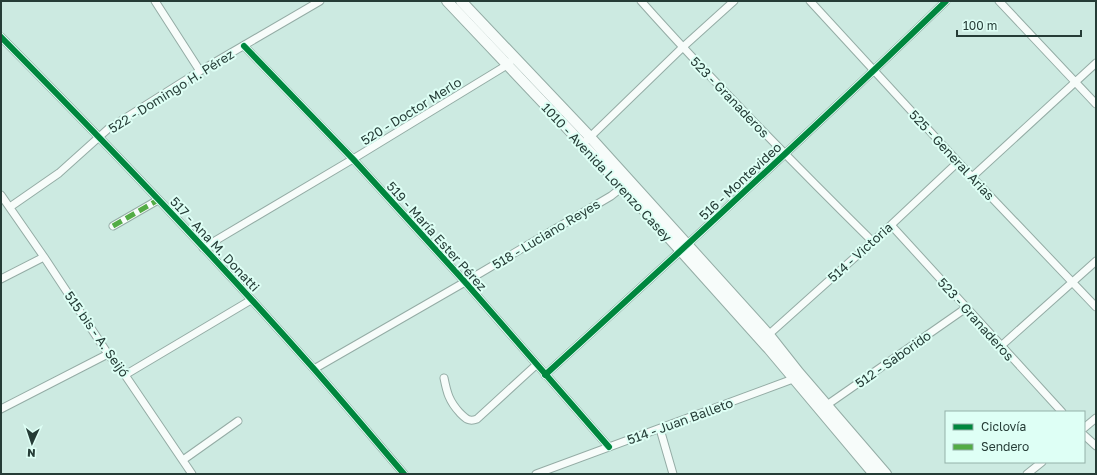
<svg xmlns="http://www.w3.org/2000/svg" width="1097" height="475" font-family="'Golos Text',sans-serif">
<rect width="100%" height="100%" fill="#cceae1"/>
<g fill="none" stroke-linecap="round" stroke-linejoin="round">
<g stroke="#94aca5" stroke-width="9">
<path id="street" d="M155,1L200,71
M641,1C715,84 793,163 872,241
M810,1L972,177L1096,307
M999,1L1096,104
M1,37C108,145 213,255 314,369C344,403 374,439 404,474
M244,46L353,159L465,282L609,447
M587,140L683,47L734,1
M972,177L1096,63
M1,195L44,257L108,354L125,375L192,474
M10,207L59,173L108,129L200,71L320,1
M891,225L1062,412
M113,226L158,200
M203,248L353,159L507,65L515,57
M1,279L44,257
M766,337L891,225L958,162
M1001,346L1096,261
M314,369L465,282L611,196L625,185
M125,375L251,300
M545,375C680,252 815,128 946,1
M444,378C447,393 449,401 460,413C466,419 469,422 477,419L536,365
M824,407L966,308
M1,409L108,354
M1084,428L1096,418
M660,429L673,474
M1084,435L1096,446
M183,460L238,421
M536,474L793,379L796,376
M1027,474L1042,462"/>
</g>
<g stroke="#94aca5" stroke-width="12">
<path id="secondary" d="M447,1L623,187L681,251L769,349L874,474
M461,1L590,137L769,335L799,373L886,474"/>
</g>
<use href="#street" stroke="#f7fcfa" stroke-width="7"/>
<use href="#secondary" stroke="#f7fcfa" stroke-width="10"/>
<path stroke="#53ac45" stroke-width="5" stroke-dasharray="10 5" stroke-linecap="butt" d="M113,226L158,200"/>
<g stroke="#defff5" stroke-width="8">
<path id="cycleway" d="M1,37C108,145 213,255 314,369C344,403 374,439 404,474
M244,46L353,159L465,282L609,447
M545,375C680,252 815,128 946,1"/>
</g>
<use href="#cycleway" stroke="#00873e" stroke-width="6"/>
</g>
<g text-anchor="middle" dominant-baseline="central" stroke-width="4" stroke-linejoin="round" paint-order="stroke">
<g font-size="13" fill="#253c36" stroke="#defff5">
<text transform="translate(171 91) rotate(-32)">522 - Domingo H. Pérez</text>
<text transform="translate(730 97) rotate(46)">523 - Granaderos</text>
<text transform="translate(411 111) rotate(-32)">520 - Doctor Merlo</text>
<text transform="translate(952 155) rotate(47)">525 - General Arias</text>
<text transform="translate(607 172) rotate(47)">1010 - Avenida Lorenzo Casey</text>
<text transform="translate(740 181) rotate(-43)">516 - Montevideo</text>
<text transform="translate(546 234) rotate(-31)">518 - Luciano Reyes</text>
<text transform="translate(437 236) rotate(48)">519 - María Ester Pérez</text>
<text transform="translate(215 244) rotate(47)">517 - Ana M. Donatti</text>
<text transform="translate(860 252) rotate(-42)">514 - Victoria</text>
<text transform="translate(976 319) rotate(48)">523 - Granaderos</text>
<text transform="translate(97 334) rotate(55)">515 bis - A. Seijó</text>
<text transform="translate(893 359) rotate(-35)">512 - Saborido</text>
<text transform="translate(680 421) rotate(-20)">514 - Juan Balleto</text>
</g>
</g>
<rect width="1097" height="475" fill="none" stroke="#253c36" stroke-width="4"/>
<rect x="945" y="411" width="140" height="52" fill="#defff5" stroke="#94b1a9"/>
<rect x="953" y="424" width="20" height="6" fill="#00873e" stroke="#94b1a9"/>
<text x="981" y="431" font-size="12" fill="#253c36">Ciclovía</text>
<rect x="953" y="444" width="20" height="6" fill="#53ac45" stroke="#94b1a9"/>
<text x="981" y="451" font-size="12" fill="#253c36">Sendero</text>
<g transform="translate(32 443) rotate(183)" stroke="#defff5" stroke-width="3" paint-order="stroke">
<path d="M0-3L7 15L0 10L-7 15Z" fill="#253c36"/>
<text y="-6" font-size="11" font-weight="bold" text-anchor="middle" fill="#253c36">N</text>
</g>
<path d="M957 30v6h124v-6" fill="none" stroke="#253c36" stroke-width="2"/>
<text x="963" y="30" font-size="12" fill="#253c36" stroke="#defff5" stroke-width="3" paint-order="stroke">100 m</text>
</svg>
